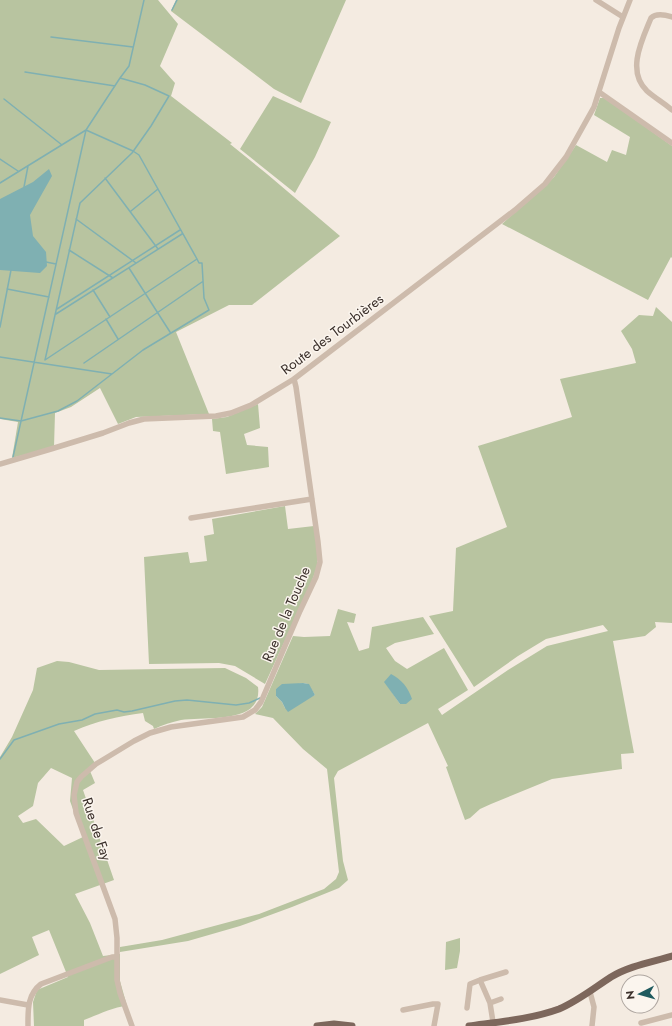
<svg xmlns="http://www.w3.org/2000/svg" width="672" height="1026" font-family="Jost,sans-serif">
<rect width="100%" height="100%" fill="#f4ebe1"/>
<path fill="#b8c4a0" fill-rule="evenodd" d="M0,0H158L178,24L160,66L175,83L171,96L232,143L230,144L267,174L340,236L252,305H229L176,332L209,414L136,417L118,424L100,388L71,407L55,413L54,447L12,458L18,422L0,419Z
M176,0H346L301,103L274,89L171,11Z
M273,96L331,122L315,157L295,193L240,149Z
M600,98H605L672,146V258L671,257L648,300L502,224L554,177L576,145L607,162L612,150L626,155L630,137L594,115Z
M656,307L672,322V623L655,622L656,627L645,636L613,641L634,753L621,754L622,769L552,779L491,804L480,809L470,818L465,820L446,767L448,766L428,723L338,771L334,778L343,861L348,880L339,888L292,907L240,926L188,941L120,952V947L162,940L259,914L324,889L336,879L339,872L327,769L303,749L273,718L255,714L262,707L293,636L304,637L330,636L338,609L356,614L354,623L347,622L359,651L369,648L372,627L423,617L434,634L395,643L386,648L395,661L407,669L444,648L468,690L438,709L442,715L508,670L547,646L608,631L603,625L546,639L518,656L474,687L429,616L453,611L456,548L507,527L478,446L572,417L560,379L636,363L632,349L621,331L639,315L653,316ZM385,682L406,704H400ZM303,683L308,684L315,695L285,708L282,702L276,696V689Z
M258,404L260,428L244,434L247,445L268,447L269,467L226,474L220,432L213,431L212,419L227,417Z
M285,506L288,529L314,526L318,553L317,567L310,586L265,684L235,666L219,663L149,664L144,557L188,552L190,563L207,561L204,536L214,534L212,519Z
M57,661L69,662L99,670L225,668L246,678L258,687C263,725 204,716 181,720C172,722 162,725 154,729L153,726L145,721L143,713C119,716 96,721 74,731L97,766L90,771L95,783L83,790L114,880L75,894L90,923L103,956L120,954V981L127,1006C112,1007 98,1015 84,1020V1026H34L33,1002L37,990L68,977L49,930L32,937L39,955L0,974V757L12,737L33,690L37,668ZM51,768L72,778L70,801L83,837L64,846L36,819L23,823L18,816L33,806L38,783Z
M460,938V951L457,968L445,970L446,942Z"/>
<path fill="#7fb0b2" d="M49,169L52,176L30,215L33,236L46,252L47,266L40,273L0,270V199L33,182Z
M391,674C402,680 408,687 412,699L406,704H400L384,682Z
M303,683L309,684L315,695L288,712L285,708L282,702L276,696V689L282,684Z"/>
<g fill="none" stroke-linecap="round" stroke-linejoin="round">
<path stroke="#7fb0b2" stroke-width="1.5" d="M172,10L177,0
M51,37L133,47
M25,72L115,86
M120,78L145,85L169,96L151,126L132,153L80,203L45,360L197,259
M4,99L62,145
M0,159L18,171
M105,178L158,249
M0,183L86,130L133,151L139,155L197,259L199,263H202L204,298L209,310L143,350L77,401L58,411L21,421L0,418
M24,187L28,166
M131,211L158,189
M76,219L136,263
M69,250L113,278
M46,262L56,264
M129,268L170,332
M7,289L49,297
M93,290L110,317
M57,309L180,230
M56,314L182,234
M106,319L118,339
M0,327L11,270
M0,357L112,374
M84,363L202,282
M13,457L86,130L120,78L129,66L144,0
M0,759L14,740L59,724L82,720L95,714L117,710L124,712L132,711L175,701L187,700L236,705L249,703L260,698"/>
<path stroke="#cdbbac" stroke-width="5.5" d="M596,0L623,17
M672,17C666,15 656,13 651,18C642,40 626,71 647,91C655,98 664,103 672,110
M599,92L672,143
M0,464L51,449L103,433L129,423L144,419L216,416L231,413L251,405L294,379L515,210L545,184L566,157L594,107L619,28L630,0
M191,518L312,499
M590,992L594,1007L592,1026
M0,1000L28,1005
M490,1003L501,999
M467,1008L470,984L480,980
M403,1010L433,1004H438L434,1026
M493,1022L490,1003L480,980L506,972
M641,1023L672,1015
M28,1026C28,1010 27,995 41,984L112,957H117
M132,1026L120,993L117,980V938L115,919L76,813L74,795L77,782L81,777L96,764L134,741L150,733L171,727L243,717L255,710L261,702L300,611L316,577L320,562L318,542L296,387L294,379"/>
<path stroke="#7d675c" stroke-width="7" d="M317,1026L334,1024L352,1026
M469,1026C498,1022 532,1019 559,1009C578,1001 594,988 611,977C629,966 652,962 672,956"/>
</g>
<g text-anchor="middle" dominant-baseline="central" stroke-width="3" stroke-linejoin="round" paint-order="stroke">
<g font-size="14" fill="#3b302b" stroke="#fbf5ee">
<text transform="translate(332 334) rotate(-37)">Route des Tourbières</text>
<text transform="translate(286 614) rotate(-67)">Rue de la Touche</text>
<text transform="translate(97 829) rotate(72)">Rue de Fay</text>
</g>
</g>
<g transform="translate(640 994) rotate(264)"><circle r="19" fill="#fbf5ee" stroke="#aea6a0"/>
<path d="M0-3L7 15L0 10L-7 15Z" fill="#1f5a5e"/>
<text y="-6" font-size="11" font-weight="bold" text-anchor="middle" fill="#3b302b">N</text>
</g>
</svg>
